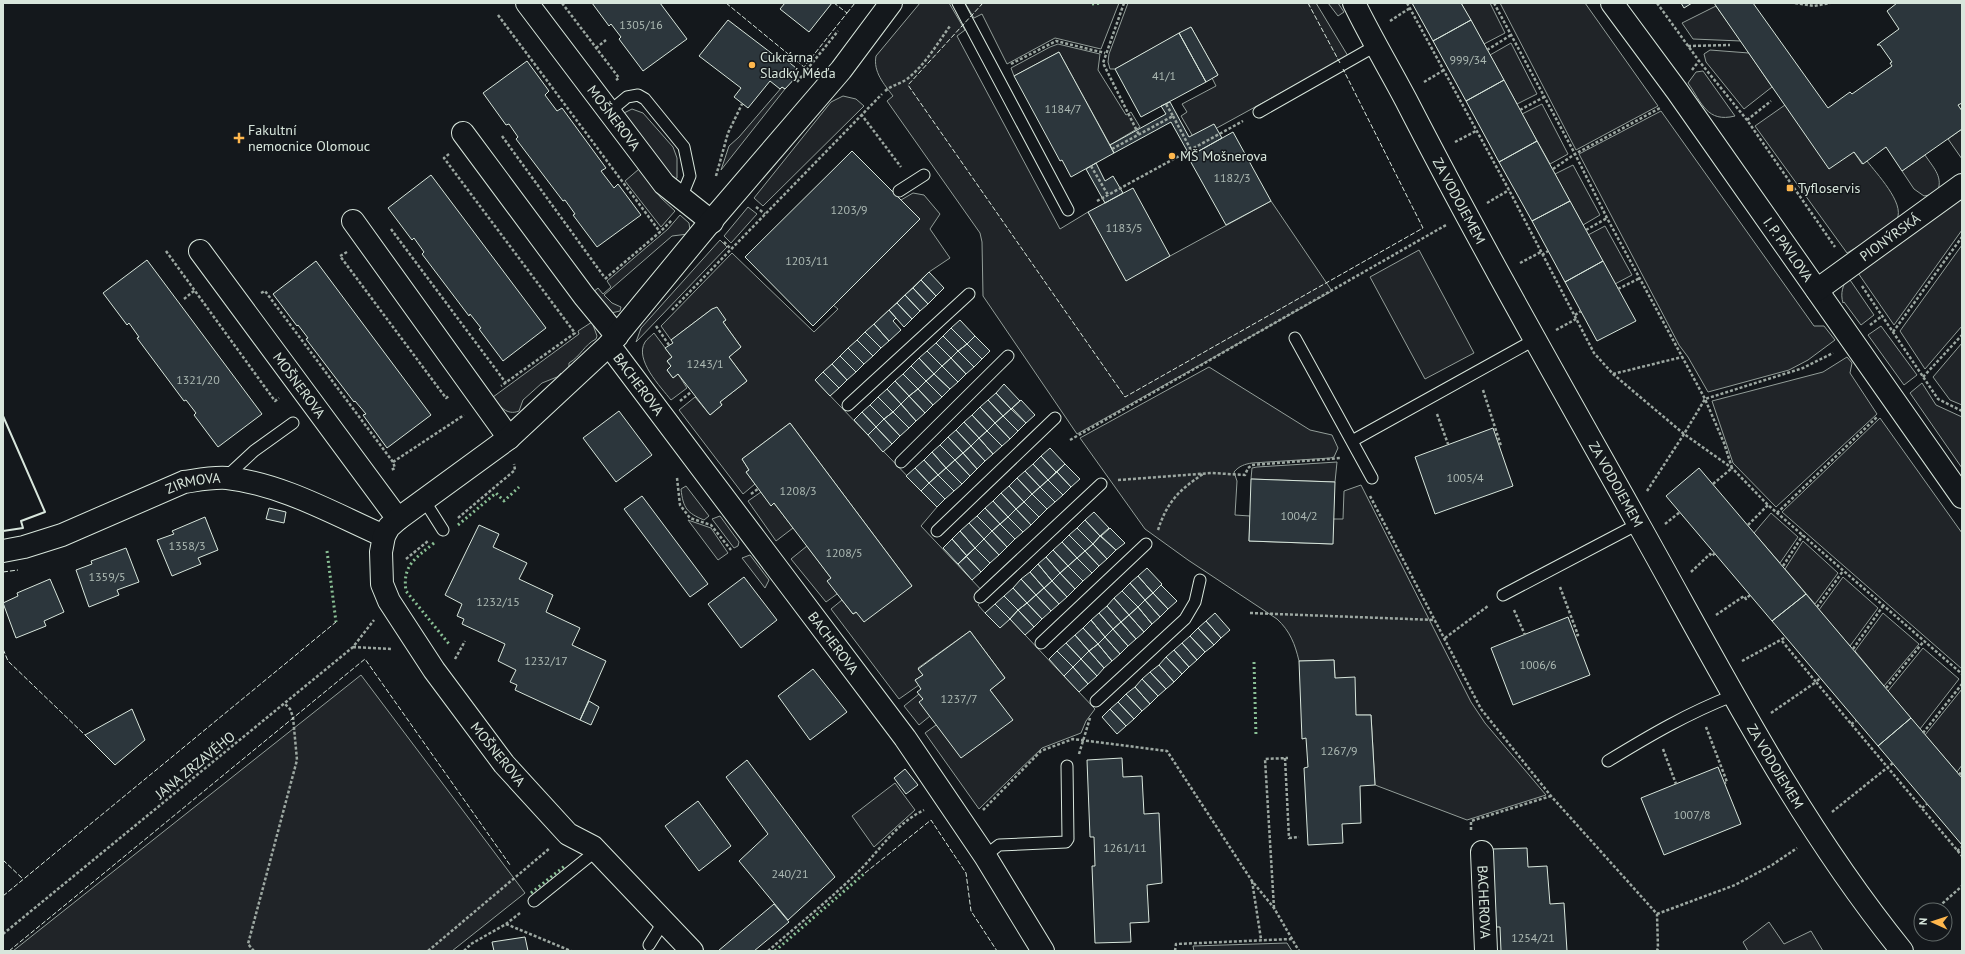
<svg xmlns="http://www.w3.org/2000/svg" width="1965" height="954" font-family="'PT Sans',sans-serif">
<rect width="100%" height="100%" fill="#14181c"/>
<path fill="#202428" stroke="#939e99" d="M920,3H949L965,30L957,36L1060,229L1088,212L1126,280L1271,201L1332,291L1077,434L983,296L982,242L980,233L887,101L893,96C884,84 873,72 876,56Z
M965,3H1119L1101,49L1055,38L1007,64L982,14L974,18Z
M1128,3H1316L1348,56L1195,140L1181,116L1187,112L1182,104L1216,86L1212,78L1218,75L1191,27L1115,69H1110L1108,62L1109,54Z
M1328,3H1338L1344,12L1338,16Z
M1461,3H1490L1505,33L1484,44Z
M1500,3H1585L1658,106L1576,150Z
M1716,6L1741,41L1693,39L1682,23Z
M1511,43L1537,94L1517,104L1490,55Z
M1058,44L1100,54L1098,70L1126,115L1131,112L1140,127L1110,145L1059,52L1014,76L1011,68L1050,47Z
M1710,50L1749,53L1772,87L1744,109L1706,62L1704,54Z
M1703,71L1735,116C1707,123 1702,103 1688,83L1696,72Z
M782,87L785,89L721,170L729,146L739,137Z
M843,96L856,99L864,106L763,206L754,198L831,102Z
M1542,104L1568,154L1550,164L1522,114Z
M1785,105L1854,152L1862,164L1867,161C1876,173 1905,203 1897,219C1893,227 1857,247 1847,253L1755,126Z
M632,109L643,113L673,147L677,158V178L674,180L622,114Z
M1661,111L1814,326H1824L1835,340L1808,360L1789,370L1708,392L1688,357L1679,345L1579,154Z
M1962,129V159L1948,139Z
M1925,155C1932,166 1943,176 1938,190L1929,195L1924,196L1914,189L1902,171Z
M1573,165L1600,215L1583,225L1555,174Z
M639,169L661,198L675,211L661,227L625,181Z
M913,193L924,195L940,214L930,229L950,258L929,272L815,380L937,507L921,526L986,595L978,605L985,613L1010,619L1095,709L1086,721L1081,733L1042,748L979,809L925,733L936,725L1012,720L990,690L1005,678L970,631L918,668L923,675L915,680L919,685L899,699L831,609L842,600L853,614L912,586L790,423L742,459L749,470L746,472L755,484L743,494L679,410L695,397L710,415L722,405L720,402L747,381L729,357L741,347L723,322L726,320L712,309L671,340L661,326L732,253L814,332L838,309L833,305L920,219L901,200Z
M1962,194V230L1894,325L1856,270Z
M748,207L757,214L731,243L724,236Z
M680,215L689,223L690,230L688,234L672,236L604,295L612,303L621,307L620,311L611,313L591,294L598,288L603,294L611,287L607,281L668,229Z
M1605,226L1632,275L1615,284L1588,235Z
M720,240L727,247L636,342L641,328Z
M1962,245V326L1925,369L1900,331Z
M1419,250L1474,353L1425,379L1370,277Z
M1848,277L1874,315L1861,325L1844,302L1843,303C1840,293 1843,285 1848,277Z
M592,322L597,336L596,339C584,345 581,356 569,363V368L563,375L561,373L557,377L542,383L523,400L519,411C507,416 499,406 493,397L579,334L578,331Z
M1881,326L1917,375L1904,385L1868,335Z
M654,333L672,357L667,361L671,366L667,370L673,378L678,374L687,388L671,400C661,387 634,360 645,342C647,339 651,336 654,333Z
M1962,343V405L1950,400L1933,377Z
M1847,357L1852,363L1850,373L1877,414L1776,507L1733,463L1712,401L1823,372Z
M1209,367L1310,430L1332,435L1338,448L1334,457L1330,458L1252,463C1245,464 1239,466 1234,472L1237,481L1235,515L1250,516L1249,541L1332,544L1333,519H1343L1344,491L1361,485L1471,702L1485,723L1546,795L1467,820L1375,785L1371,715H1356L1335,678L1334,660L1299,661C1295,644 1290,631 1277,619L1188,560L1145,529L1080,438Z
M1922,383L1936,405L1962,417V468L1910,393Z
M1880,418L1962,533V669L1782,512Z
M1337,462L1335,482L1251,479L1252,468L1257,467Z
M686,486L709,516L704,520C687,513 683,508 681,489Z
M761,492L771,505L774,503L793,528L776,541L748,501Z
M1771,513L1798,537L1780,563L1754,533Z
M720,516L739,542L738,546L734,548L712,519Z
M688,520L711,528L728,553L718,560Z
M1803,541L1838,573L1815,604L1785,569Z
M807,546L831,578L837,594L826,602L791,559Z
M750,555L769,580L765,588L742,558Z
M1843,577L1878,608L1850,646L1819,610Z
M1883,613L1919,644L1884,686L1855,651Z
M1923,648L1959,679L1920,729L1888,691Z
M361,675L525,893L452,951H13Z
M1962,689V765L1957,772L1925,735Z
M919,694L923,699L920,702L930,716L919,725L904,706Z
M895,783L915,810L874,847L852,816Z
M1769,922L1784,944L1811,931L1823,951H1748L1743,942Z
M1287,943L1292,951H1194L1193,946Z"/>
<path fill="#2c363c" stroke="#d8e6dc" d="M592,3H660L687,39L643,71L619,39L621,37L611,24L609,26Z
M785,3H832L809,32L780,9Z
M1412,3H1461L1471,20L1433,41Z
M1681,3H1692L1684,8Z
M1714,3H1753L1828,108L1850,92L1852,94L1892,66L1890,63L1892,62L1880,45H1877L1899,29L1887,11L1897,3H1962V103L1958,105L1962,111V129L1902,171L1886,147L1863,164L1854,152L1829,169Z
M728,20L783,62L785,59L796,68L794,71L798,75L785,89L782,87L780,89L770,81L748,108L734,97L741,88L699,56Z
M1471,20L1504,80L1466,101L1433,41Z
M1191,27L1218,75L1206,82L1179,33Z
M1179,33L1206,82L1141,117L1115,69Z
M1059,52L1114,153L1071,177L1062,160L1060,161L1014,76Z
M527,61L549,91L545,95L557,111L562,108L606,168L601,171L614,188L618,184L641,215L597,247L573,215L575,214L565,200L563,201L516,139L518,137L509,124L506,125L483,93Z
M1504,80L1537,141L1499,162L1466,101Z
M1170,102L1189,137L1214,124L1222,138L1190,156L1171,122L1114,153L1110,145L1166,114L1161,106Z
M1233,132L1271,201L1226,225L1188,157Z
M1537,141L1570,201L1532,221L1499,162Z
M852,151L920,219L813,326L745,257Z
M1096,163L1105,181L1113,176L1123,193L1105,203L1086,169Z
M431,175L546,328L503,361L479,329L481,328L470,314L469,316L422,254L424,252L414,238L412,240L388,208Z
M1133,188L1170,256L1126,281L1088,212Z
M1570,201L1603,261L1565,282L1532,221Z
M147,260L262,414L218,447L194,415L196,413L186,400L184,401L137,338L139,337L129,323L127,325L103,293Z
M316,261L431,415L387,448L363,415L366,414L355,401L354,402L306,339L308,338L298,325L297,326L273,294Z
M1603,261L1636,321L1597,341L1565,282Z
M929,272L944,288L936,296L921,280Z
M921,280L936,296L928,304L913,288Z
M913,288L928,304L920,311L905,295Z
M905,295L920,311L912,319L897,303Z
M897,303L912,319L904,327L889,310Z
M717,307L726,320L723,322L741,347L729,357L747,381L720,402L722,405L710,415L678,374L673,378L667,370L671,366L667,361L672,357L665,348L673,343L671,340L712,309Z
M889,310L896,318L893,321L901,330L889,341L874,324Z
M960,320L975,336L967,344L951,328Z
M874,324L889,341L881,348L865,332Z
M951,328L967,344L958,351L943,336Z
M865,332L881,348L873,356L857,340Z
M943,336L958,351L951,358L936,343Z
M975,336L990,351L982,359L967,344Z
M857,340L873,356L864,364L848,348Z
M936,343L951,358L942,366L927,351Z
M967,344L982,359L974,367L958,351Z
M848,348L864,364L856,372L840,356Z
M927,351L942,366L934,374L919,358Z
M958,351L974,367L966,374L951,358Z
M840,356L856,372L847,380L832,364Z
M919,358L934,374L926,381L911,366Z
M951,358L966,374L958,382L942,366Z
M832,364L847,380L839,388L823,372Z
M911,366L926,381L918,389L903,374Z
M942,366L958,382L950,389L934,374Z
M823,372L839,388L830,396L815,380Z
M903,374L918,389L909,396L895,381Z
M934,374L950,389L942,397L926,381Z
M895,381L909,396L901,404L887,389Z
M926,381L942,397L933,405L918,389Z
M1004,384L1020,401L1011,409L996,393Z
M887,389L901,404L893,412L878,397Z
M918,389L933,405L925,413L909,396Z
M996,393L1011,409L1003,416L988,400Z
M909,396L925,413L916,421L901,404Z
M878,397L893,412L884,419L870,405Z
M988,400L1003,416L995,423L980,407Z
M1021,400L1035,415L1026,423L1012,408Z
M901,404L916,421L909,428L893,412Z
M870,405L884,419L876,427L862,412Z
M980,407L995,423L987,431L972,415Z
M1011,409L1026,423L1018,431L1003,416Z
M619,411L652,455L616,482L583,438Z
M862,412L876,427L868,435L854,420Z
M893,412L909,428L900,436L884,419Z
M972,415L987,431L979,438L964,422Z
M1003,416L1018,431L1010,439L995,423Z
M884,419L900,436L892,444L876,427Z
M964,422L979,438L971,446L956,430Z
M790,423L912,586L864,622L856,612L853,614L827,581L831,578L774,503L771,506L746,472L749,470L742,459Z
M995,423L1010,439L1002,446L987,431Z
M876,427L892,444L883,452L868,435Z
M1493,428L1513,486L1435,514L1415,457Z
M956,430L971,446L963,453L948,437Z
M987,431L1002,446L993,454L979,438Z
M948,437L963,453L955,460L940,445Z
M979,438L993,454L985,461L971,446Z
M940,445L955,460L946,468L932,452Z
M971,446L985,461L977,469L963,453Z
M1050,448L1065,464L1056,472L1041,456Z
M932,452L946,468L938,475L924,460Z
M963,453L977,469L970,476L955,460Z
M1041,456L1056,472L1048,480L1033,464Z
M924,460L938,475L929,483L915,468Z
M955,460L970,476L962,484L946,468Z
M1033,464L1048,480L1040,487L1025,471Z
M1065,464L1080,479L1071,487L1057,472Z
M915,468L929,483L921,491L906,476Z
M946,468L962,484L954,491L938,475Z
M1699,468L1806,594L1772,621L1666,496Z
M1025,471L1040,487L1032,494L1017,478Z
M1057,472L1071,487L1063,495L1048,480Z
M938,475L954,491L945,499L929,483Z
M1017,478L1032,494L1024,502L1009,486Z
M1251,479L1335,482L1333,544L1249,541Z
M1048,480L1063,495L1055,502L1040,487Z
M929,483L945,499L937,507L921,491Z
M1009,486L1024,502L1016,509L1001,493Z
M1040,487L1055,502L1047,509L1032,494Z
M1001,493L1016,509L1008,517L993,501Z
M1032,494L1047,509L1039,517L1024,502Z
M642,496L708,584L690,597L624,509Z
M993,501L1008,517L1000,524L985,508Z
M1024,502L1039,517L1031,525L1016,509Z
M269,508L286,512L284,523L266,519Z
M985,508L1000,524L992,531L977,516Z
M1016,509L1031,525L1023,532L1008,517Z
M1094,512L1109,528L1100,536L1085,520Z
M977,516L992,531L984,539L969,523Z
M205,517L218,550L198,558L201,564L172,576L157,540L174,534L172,531Z
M1008,517L1023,532L1015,539L1000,524Z
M1085,520L1100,536L1093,544L1077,528Z
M969,523L984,539L975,548L960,531Z
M1000,524L1015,539L1007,547L992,531Z
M479,525L499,534L493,547L527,563L519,579L553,595L546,612L580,628L572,645L606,661L580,720L515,690L517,685L510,682L516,670L498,661L505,644L462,624L464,619L457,616L462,604L445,595Z
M1077,528L1093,544L1085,551L1069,535Z
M1110,528L1125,543L1116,550L1101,536Z
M960,531L975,548L967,556L952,539Z
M992,531L1007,547L999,555L984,539Z
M1069,535L1085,551L1077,558L1062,542Z
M1100,536L1116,550L1107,559L1093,544Z
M952,539L967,556L958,564L943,548Z
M984,539L999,555L990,563L975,548Z
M1062,542L1077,558L1068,566L1053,550Z
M1093,544L1107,559L1099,566L1085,551Z
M126,548L139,582L117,590L119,595L89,607L76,570L92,564L91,561Z
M975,548L990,563L981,572L966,556Z
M1053,550L1068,566L1060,573L1046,557Z
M1085,551L1099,566L1092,573L1077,558Z
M966,556L981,572L972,580L958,564Z
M1046,557L1060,573L1052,581L1038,564Z
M1077,558L1092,573L1083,581L1068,566Z
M1038,564L1052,581L1044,588L1030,572Z
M1068,566L1083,581L1075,589L1060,573Z
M1147,568L1162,584L1153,593L1138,576Z
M1030,572L1044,588L1036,595L1021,579Z
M1060,573L1075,589L1067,597L1052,581Z
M1138,576L1153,593L1145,600L1130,583Z
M744,577L777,620L741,648L708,604Z
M50,579L64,612L44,621L46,626L16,638L3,603L18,596L17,593Z
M1021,579L1036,595L1027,603L1013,588Z
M1052,581L1067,597L1059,604L1044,588Z
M1130,583L1145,600L1138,607L1122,591Z
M1161,585L1177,601L1168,609L1153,593Z
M1013,588L1027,603L1018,610L1004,596Z
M1044,588L1059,604L1051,611L1036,595Z
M1122,591L1138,607L1129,615L1114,598Z
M1153,593L1168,609L1160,617L1145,600Z
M1806,594L1911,718L1878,746L1772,621Z
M1036,595L1051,611L1042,619L1027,603Z
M1004,596L1018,610L1010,619L995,604Z
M1114,598L1129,615L1121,622L1107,606Z
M1145,600L1160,617L1152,624L1138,607Z
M1027,603L1042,619L1034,627L1018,610Z
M995,604L1010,619L1000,628L985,613Z
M1107,606L1121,622L1113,629L1099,613Z
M1138,607L1152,624L1144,632L1129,615Z
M1018,610L1034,627L1025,635L1010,619Z
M1099,613L1113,629L1105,637L1091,620Z
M1215,613L1230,630L1221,638L1206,621Z
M1129,615L1144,632L1136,639L1121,622Z
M1568,617L1590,675L1513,705L1491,648Z
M1091,620L1105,637L1098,644L1083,628Z
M1206,621L1221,638L1214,645L1198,628Z
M1121,622L1136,639L1128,646L1113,629Z
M1083,628L1098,644L1089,651L1075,635Z
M1198,628L1214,645L1205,652L1190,636Z
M1113,629L1128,646L1120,654L1105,637Z
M970,631L1005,678L990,690L1013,720L961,758L919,702L923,699L917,692L921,689L915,680L923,675L918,669Z
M1075,635L1089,651L1081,659L1066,643Z
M1190,636L1205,652L1197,660L1182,643Z
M1105,637L1120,654L1112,661L1098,644Z
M1066,643L1081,659L1073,667L1057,651Z
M1182,643L1197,660L1189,667L1174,650Z
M1098,644L1112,661L1104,668L1089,651Z
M1174,650L1189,667L1182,674L1166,657Z
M1057,651L1073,667L1064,676L1049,659Z
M1089,651L1104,668L1097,676L1081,659Z
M1166,657L1182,674L1174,682L1159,665Z
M1081,659L1097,676L1088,684L1073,667Z
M1334,660L1335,678L1355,677L1356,715H1371L1375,785L1360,786L1361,823L1342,824L1343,843L1308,845L1304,768L1308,767L1306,738L1302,739L1299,661Z
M1159,665L1174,682L1166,689L1150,672Z
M1073,667L1088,684L1079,692L1064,676Z
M813,669L847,712L810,740L778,696Z
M1150,672L1166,689L1158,696L1142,679Z
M1142,679L1158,696L1150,704L1135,687Z
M1135,687L1150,704L1142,711L1126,694Z
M1126,694L1142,711L1134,719L1118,702Z
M589,701L599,707L591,725L580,720Z
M1118,702L1134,719L1126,726L1110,709Z
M132,709L145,740L115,765L85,735Z
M1110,709L1126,726L1117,734L1102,717Z
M1911,718L1962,778V845L1878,746Z
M1122,758L1123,777L1142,776L1144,814L1159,813L1162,883L1147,885L1149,922L1130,923L1131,942L1095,943L1092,866H1095L1094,837H1090L1087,760Z
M747,760L835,877L788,920L739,861L768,834L726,777Z
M1718,767L1741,824L1664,855L1641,798Z
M905,769L918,785L906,794L894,778Z
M698,801L731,846L699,871L665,826Z
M1527,848L1528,867L1547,866L1550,904L1564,903L1567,951H1501L1500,927H1496L1492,849Z
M774,904L789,922L754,951H718Z
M525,937L528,951H494L492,942Z"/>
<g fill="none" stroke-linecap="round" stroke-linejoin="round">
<g stroke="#d8e6dc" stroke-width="13">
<path id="service" d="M958,3L1068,210
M615,107L627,97L638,95L645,99L684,147L690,176L681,198
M1259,112L1377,45
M899,191L924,175
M1295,338L1372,478
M848,405L969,294
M1352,441L1534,340
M901,462L1008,356
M226,477L254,451L293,423
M424,500L443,530
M937,531L1055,418
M1503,595L1638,524
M980,597L1101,484
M1041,643L1146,544
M1096,701L1185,619L1195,602L1200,580
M1608,761C1649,736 1688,713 1732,696
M985,856L999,845L1066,842L1068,839L1067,766
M534,901L596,851
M649,945L664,921"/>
</g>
<g stroke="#d8e6dc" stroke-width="24">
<g id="minor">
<path id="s1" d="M527,3L664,184L712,222"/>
<path id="s2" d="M1354,3C1370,36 1389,68 1406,100C1480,244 1560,384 1639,525C1721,671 1796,820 1902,951"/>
<path id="s3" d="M1612,3L1677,91L1962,497"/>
<path d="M463,133L584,296L617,336"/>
<path d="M353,221L509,438"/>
<path id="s4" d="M200,251L398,519"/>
<path id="s5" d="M1817,290L1962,185"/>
<path id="s6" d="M609,345L905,738L985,856L1043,951"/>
<path id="s7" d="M3,551L24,547L62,535L184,482C198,480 212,477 227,478C282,484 334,514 384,536"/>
<path id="s8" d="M1482,852L1486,951"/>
<path d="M692,951L593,847L568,834L504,764L434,670L389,601L382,584L381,552L384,536L389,527L398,519L509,438L609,345L707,226L841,70L891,3"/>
</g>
</g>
<path stroke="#9da8a2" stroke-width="2.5" stroke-dasharray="3 2" stroke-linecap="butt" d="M562,3L619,78L616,80
M1124,3L1103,63L1139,135
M1407,3L1509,190L1594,353L1613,374L1684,434L1732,468L1768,505L1962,674
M1494,3L1575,154L1607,218L1705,399L1724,443L1732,468
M1657,3L1699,61L1747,120L1835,247
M1795,3L1814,6L1830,3
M498,15L660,232
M1390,21L1410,8
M1688,46L1730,45
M596,48L606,40
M1487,50L1511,35
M1011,64L1056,41L1105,53
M1692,70L1699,61
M797,82L838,31
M1424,82L1444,70
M885,91C892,85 900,84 907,79C925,65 937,44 950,26
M1520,110L1544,97
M861,114L901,167
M1173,116L1191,150
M1747,120L1771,101
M502,136L605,278
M1455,142L1476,131
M1112,149L1173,116L1166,104
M449,154L444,158L575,333L501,386
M1091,166L1108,195
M1553,169L1575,154L1660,108
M716,176L728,133L742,104
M1097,201L1243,121
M1487,203L1509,190
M756,207L765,214
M391,229L506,383
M1586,230L1607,218
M724,242L731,249
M166,251L275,401L279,398
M347,252L340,256L446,398L449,396
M1542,255L1548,251
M1520,263L1541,252
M605,279L660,232L672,220
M1862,286L1938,399L1962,411
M1618,289L1640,278
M261,293L265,291L393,462L395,468L391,470
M184,299L195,290
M672,310L882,94
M1575,315L1581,311
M1870,325L1882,316
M656,326L669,345
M1556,330L1576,319
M1893,332L1962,237
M1613,374L1682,357
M1923,377L1962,335
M1483,390L1501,446
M680,401L691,392
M1437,414L1448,444
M1070,440L1446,225
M393,462L464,415
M677,478L680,505L690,518L711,525L731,550
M1118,480L1212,473L1245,475L1248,468L1252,465L1341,458
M1713,484L1732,468
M1647,491L1684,434L1705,399L1803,368L1833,353
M751,494L758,489
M1370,496L1481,709L1551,796L1657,914L1658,948L1657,951
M1777,513L1878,416
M458,518L515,470L514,464
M1665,524L1680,512
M1748,525L1768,505
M1158,530C1167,502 1179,490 1203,474
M406,559L428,541
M1783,566L1803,535
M1691,572L1710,554L1712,556L1715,553
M1560,587L1578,635L1575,636
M1817,607L1843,571
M1514,610L1525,635
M1250,613L1435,620
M1716,615L1744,596L1746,599L1750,595
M1445,638L1488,606
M1782,641L1816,682L1820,678
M353,647L392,649
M1853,649L1883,606
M455,659L465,641
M1742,661L1786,637
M1886,688L1924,641
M1771,713L1816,682L1962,856
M1851,724L1856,721
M1706,727L1727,782L1725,783
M1923,733L1962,684
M1663,749L1676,784
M1079,754L1090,718
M1285,758L1289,838L1299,837
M1959,775L1962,771
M1922,808L1927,804
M983,810L1041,751L1073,739L1167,751L1252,881L1274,908L1299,951
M1832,812L1893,763
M1471,830V821L1551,796
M1957,851L1962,847
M1252,881L1261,939
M1274,908L1265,759L1288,758
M1935,910L1962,886
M1657,914L1735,885L1772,865L1797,848
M506,924L571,951
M1916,927L1921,922
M3,934L353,647L374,620
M254,951L248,944L297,760L293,717L290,709L285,704
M428,951L550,848
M464,951L471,944L506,924L520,913
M768,951C799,924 833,897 862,868C882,847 897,823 924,810
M1175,951L1176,944L1292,939"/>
<use href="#service" stroke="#14181c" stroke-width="11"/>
<use href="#minor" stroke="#14181c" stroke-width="22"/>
<path stroke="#8ac095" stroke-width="3" stroke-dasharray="2 3" stroke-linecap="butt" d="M1092,4L1101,3
M458,525L496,493L504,501L519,487
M434,543C416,558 402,565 406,591L449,644
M327,551L336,622
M1254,662L1256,737
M531,893L566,865
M775,951L865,873"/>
<path stroke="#d8e6dc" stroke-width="1" stroke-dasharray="5 2" stroke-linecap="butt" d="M726,3L804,67L847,13L834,3
M983,3L908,85L1125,397L1423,228L1343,69
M1308,3L1340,63
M847,13L855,3
M3,572L18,570
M3,649L8,661L85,735
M3,860L23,879
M865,873L931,820L966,873L971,911L997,951
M3,896L336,622
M9,951L365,659L510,865"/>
<path stroke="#d8e6dc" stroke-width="2" d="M3,416L45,512L21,521L23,528L3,531"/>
</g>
<g fill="#ffb74d" stroke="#14181c" stroke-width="1.5">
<circle cx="752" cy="65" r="4"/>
<path d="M237 132h4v4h4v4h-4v4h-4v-4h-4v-4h4z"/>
<circle cx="1172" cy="156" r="4"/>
<rect x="1786" y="184" width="8" height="8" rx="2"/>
</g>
<g text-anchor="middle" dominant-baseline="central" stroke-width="3" stroke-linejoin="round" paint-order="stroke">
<g font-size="12" fill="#adbab4">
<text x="641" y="24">1305/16</text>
<text x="1468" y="59">999/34</text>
<text x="1164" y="75">41/1</text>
<text x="1063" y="108">1184/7</text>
<text x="1232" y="177">1182/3</text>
<text x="849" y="209">1203/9</text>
<text x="1124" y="227">1183/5</text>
<text x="807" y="260">1203/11</text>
<text x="705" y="363">1243/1</text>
<text x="198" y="379">1321/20</text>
<text x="1465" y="477">1005/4</text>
<text x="798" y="490">1208/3</text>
<text x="1299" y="515">1004/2</text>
<text x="187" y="545">1358/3</text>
<text x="844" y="552">1208/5</text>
<text x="107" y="576">1359/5</text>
<text x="498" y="601">1232/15</text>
<text x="546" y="660">1232/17</text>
<text x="1538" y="664">1006/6</text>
<text x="959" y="698">1237/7</text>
<text x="1339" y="750">1267/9</text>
<text x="1692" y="814">1007/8</text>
<text x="1125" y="847">1261/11</text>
<text x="790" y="873">240/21</text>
<text x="1533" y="937">1254/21</text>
</g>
<g font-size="14" fill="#d8e6dc" stroke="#14181c" text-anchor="start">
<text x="760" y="57">Cukrárna<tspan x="760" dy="16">Sladký Méďa</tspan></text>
<text x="248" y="130">Fakultní<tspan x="248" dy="16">nemocnice Olomouc</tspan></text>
<text x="1180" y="156">MŠ Mošnerova</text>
<text x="1798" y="188">Tyfloservis</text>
</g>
<g font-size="14" fill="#d8e6dc" stroke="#14181c">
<text stroke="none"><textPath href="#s1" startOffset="144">MOŠNEROVA</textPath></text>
<text stroke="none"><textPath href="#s2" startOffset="224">ZA VODOJEMEM</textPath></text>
<text stroke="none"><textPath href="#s5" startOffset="90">PIONÝRSKÁ</textPath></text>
<text stroke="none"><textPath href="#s3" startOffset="303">I. P. PAVLOVA</textPath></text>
<text stroke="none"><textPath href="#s6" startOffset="49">BACHEROVA</textPath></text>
<text stroke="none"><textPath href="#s4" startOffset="167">MOŠNEROVA</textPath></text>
<text stroke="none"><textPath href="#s2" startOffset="548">ZA VODOJEMEM</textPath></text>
<text stroke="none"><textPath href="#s7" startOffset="203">ZIRMOVA</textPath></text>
<text stroke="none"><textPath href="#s6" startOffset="373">BACHEROVA</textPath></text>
<text transform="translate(498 754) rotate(51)">MOŠNEROVA</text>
<text transform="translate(195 765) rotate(-39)">JANA ZRZAVÉHO</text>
<text stroke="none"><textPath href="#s2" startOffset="872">ZA VODOJEMEM</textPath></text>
<text stroke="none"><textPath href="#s8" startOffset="50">BACHEROVA</textPath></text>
</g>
</g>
<rect width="1965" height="954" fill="none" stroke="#d8e6dc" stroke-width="8"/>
<g transform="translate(1933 922) rotate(273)"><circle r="19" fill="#14181c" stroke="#626a69"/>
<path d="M0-3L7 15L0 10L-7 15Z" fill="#ffb74d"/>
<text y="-6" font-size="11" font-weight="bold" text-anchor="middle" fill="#d8e6dc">N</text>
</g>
</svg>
